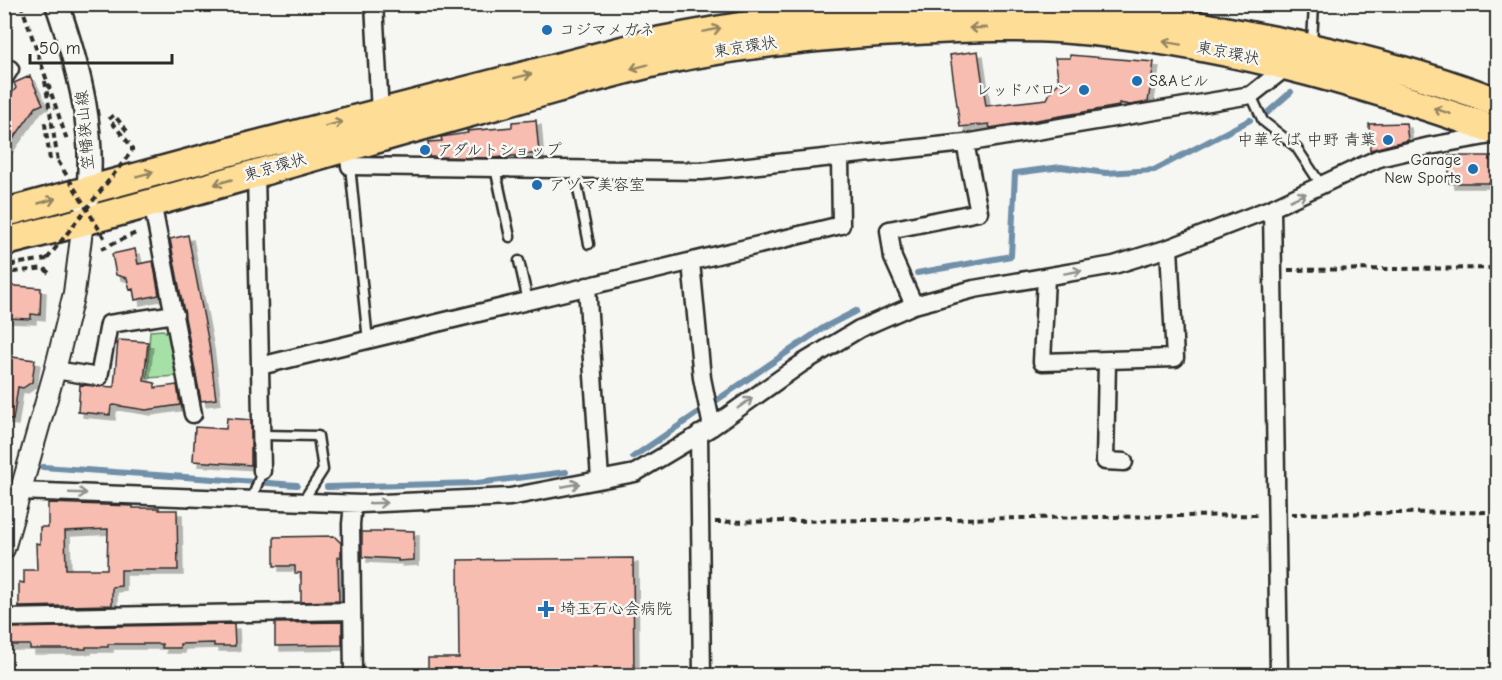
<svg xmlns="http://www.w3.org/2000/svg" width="1502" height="680" font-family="'Comic Neue','Klee One',sans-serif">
<defs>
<filter id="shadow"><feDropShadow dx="5" dy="5" stdDeviation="0" flood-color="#0004"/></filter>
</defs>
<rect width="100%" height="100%" fill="#f6f6f2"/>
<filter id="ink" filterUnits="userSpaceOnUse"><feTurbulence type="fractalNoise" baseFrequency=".0167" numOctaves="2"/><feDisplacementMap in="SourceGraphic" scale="12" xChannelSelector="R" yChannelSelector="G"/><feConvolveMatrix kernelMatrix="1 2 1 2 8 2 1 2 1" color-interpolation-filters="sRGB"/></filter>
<g filter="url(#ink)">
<path fill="#a5e0a6" stroke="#688668" stroke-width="1.5" d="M163,330L169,334L178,376L147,378L150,331Z"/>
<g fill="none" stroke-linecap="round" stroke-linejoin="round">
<path stroke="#708fa8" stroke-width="6" d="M1267,113L1291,92
M917,273L1011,256L1015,173L1061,167L1106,173L1154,170L1250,120
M717,400L823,328L856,311
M633,457L699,412
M43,467L297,485
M327,487L477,483L566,472"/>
</g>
<path fill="#f7bdb0" stroke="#2b2b2b" stroke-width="1.5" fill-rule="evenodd" filter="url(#shadow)" d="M978,51L986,106L1047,99L1052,89L1059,83L1055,58H1070V55L1154,62L1148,102L1130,105L1119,103V106L990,128L989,124L960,127L950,55Z
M30,76L43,104L36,107L4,152V104L16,88L14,83Z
M536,120L539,153L494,158L429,157L428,142L442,141L441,137L468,133L467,131L512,127V122Z
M1406,123L1408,140L1370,150L1369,124Z
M1449,156H1497V183H1449Z
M188,235L209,344L216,399L201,401L170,239Z
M135,249L138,264L153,261L159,295L135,300L133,289L130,290L127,278L116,275L112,254Z
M4,285L41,288L40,315L31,314V319L4,318Z
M118,340L148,342L144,381L155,383V388L177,385L180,405L146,410L114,405L111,406L110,415L78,412L80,385L114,387Z
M4,356L35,360L32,382L23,388L18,387L13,420L4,419Z
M227,418L251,420V465L193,461L195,427L226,429Z
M48,503L133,506V508H159V510H177L178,570H121V586L112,587V605L19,607V582L24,583V570H37L36,543L40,544V527H48ZM108,529L107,569H66L65,531Z
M383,530L414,531V560L398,561V559L362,557V532H383Z
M334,536L341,543V557H338L339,601L301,602V573H295V566H274V537Z
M633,558L634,675H428V658H459L458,560Z
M342,622V645L275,646V623Z
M234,624L235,646H214V643L180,644V648H162V644H108V647H86V649H30V645H6V628Z"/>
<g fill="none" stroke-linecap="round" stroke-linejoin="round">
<g stroke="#2b2b2b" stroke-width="13">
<path id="service" d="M1312,43L1314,4
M1251,95L1263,121L1296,147L1322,186
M350,166L368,341
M495,168L510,237
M574,169L589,244
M519,261L528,301
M262,435L318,436L323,470L303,501
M252,499L262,471"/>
</g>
<g stroke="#2b2b2b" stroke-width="21">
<path id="minor" d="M374,4L380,113
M4,78L10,69
M347,146L350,166L702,171L965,143L1251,95L1289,65
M256,172L260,366L841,225L840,158
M152,202L193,414
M1272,208L1279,676
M691,262L702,378L712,427
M1046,277L1042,362L1175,358L1169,248
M587,286L600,479
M914,305L893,258L889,230L979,212L965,143
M1107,362L1105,461L1124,462
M260,366L262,471
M55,370L99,377L109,324L175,314
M699,434L702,676
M19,491L361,504L510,497L635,473L712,427L801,364L859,329L914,305L974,289L1114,265L1169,248L1272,208L1379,158L1430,146L1497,134
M353,504L351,524L353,676
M4,618L352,611"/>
</g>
<g stroke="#2b2b2b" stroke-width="24">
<path id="tertiary" d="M4,549L55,370L74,293L83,222"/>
</g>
<g stroke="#2b2b2b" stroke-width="27">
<path id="secondary" d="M57,4C79,68 98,138 86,206"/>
</g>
<g stroke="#2b2b2b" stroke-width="32">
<path id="trunk" d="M4,213L251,146L659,41C793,14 932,0 1069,8C1134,13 1198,25 1262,38C1343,53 1420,72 1498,102
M4,242C166,202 326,152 487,108C546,92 606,73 666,60C751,42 838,34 925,30C971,28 1018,26 1064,29C1213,40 1357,81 1498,131"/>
</g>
<path stroke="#2b2b2b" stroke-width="4" stroke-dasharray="6 4.5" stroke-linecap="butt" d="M21,4L67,140
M4,9L15,4
M45,81L58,161
M127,131L114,115L109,119L132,147V151
M50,160L45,124L52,123
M101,249L136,233
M47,259L13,264L14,272L44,268L52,276
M1288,270L1498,268
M1291,514L1498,512
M715,522L1260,515"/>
<use href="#service" stroke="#f6f6f2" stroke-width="8"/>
<use href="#minor" stroke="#f6f6f2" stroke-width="16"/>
<use href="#tertiary" stroke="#f6f6f2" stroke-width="20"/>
<use href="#secondary" stroke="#f6f6f2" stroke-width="22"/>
<use href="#trunk" stroke="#fedd96" stroke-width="27"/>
<path stroke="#2b2b2b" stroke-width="4" stroke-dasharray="6 4.5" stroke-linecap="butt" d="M58,161L105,239
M47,259L132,151"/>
</g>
<defs><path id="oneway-shaft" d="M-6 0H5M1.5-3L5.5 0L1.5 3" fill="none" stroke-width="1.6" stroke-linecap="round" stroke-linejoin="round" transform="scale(1.5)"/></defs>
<g stroke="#948460">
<use href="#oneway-shaft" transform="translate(978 28) rotate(178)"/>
<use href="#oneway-shaft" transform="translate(712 30) rotate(-12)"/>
<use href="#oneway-shaft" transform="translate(1172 43) rotate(-170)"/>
<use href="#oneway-shaft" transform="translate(639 67) rotate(165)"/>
<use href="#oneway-shaft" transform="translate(523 76) rotate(-14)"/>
<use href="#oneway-shaft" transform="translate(1442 111) rotate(-161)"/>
<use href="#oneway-shaft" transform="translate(334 124) rotate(-14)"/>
<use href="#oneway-shaft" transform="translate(145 174) rotate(-15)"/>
<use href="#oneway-shaft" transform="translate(223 182) rotate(164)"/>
<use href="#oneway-shaft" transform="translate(47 201) rotate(-16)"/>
</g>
<g stroke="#90908e">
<use href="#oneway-shaft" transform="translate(1298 197) rotate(-24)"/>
<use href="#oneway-shaft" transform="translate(1073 272) rotate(-10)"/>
<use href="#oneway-shaft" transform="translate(745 403) rotate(-35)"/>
<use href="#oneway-shaft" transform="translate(571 485) rotate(-11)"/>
<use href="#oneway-shaft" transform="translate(78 493) rotate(2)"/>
<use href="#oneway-shaft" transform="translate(378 503) rotate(-2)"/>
</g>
</g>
<g fill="#1f6fb2" stroke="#f6f6f2" stroke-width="2">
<circle cx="547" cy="30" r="6"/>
<circle cx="1137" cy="81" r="6"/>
<circle cx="1084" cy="90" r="6"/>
<circle cx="1388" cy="140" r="6"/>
<circle cx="425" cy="150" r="6"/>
<circle cx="1473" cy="169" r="6"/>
<circle cx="537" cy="185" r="6"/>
<path d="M543 600h6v6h6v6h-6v6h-6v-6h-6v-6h6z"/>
</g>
<g text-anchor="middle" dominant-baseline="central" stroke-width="5" stroke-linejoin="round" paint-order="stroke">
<g font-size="16" fill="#2b2b2b" stroke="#f6f6f2" text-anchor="start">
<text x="559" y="30">コジマメガネ</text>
<text x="1149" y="81">S&amp;Aビル</text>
<text x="1072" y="90" text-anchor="end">レッドバロン</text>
<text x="1376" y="140" text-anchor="end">中華そば 中野 青葉</text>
<text x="437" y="150">アダルトショップ</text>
<text x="1461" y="160" text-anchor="end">Garage<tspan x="1461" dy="18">New Sports</tspan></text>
<text x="549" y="185">アヅマ美容室</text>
<text x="560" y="609">埼玉石心会病院</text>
</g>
<g font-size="16" fill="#2b2b2b" stroke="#f6f6f2">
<text transform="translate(745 47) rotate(-9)">東京環状</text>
<text transform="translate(1228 53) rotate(11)">東京環状</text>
<text transform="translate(85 130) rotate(-95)">笠幡狭山線</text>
<text transform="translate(275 167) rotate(-16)">東京環状</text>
</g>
</g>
<rect width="1502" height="680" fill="none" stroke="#f6f6f2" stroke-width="24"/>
<rect x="12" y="12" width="1478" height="656" fill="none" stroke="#2b2b2b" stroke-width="2" filter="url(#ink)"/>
<path d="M30 54v9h142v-9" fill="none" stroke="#2b2b2b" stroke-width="3"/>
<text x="39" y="54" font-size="18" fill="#2b2b2b" stroke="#f6f6f2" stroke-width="4.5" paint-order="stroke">50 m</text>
</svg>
